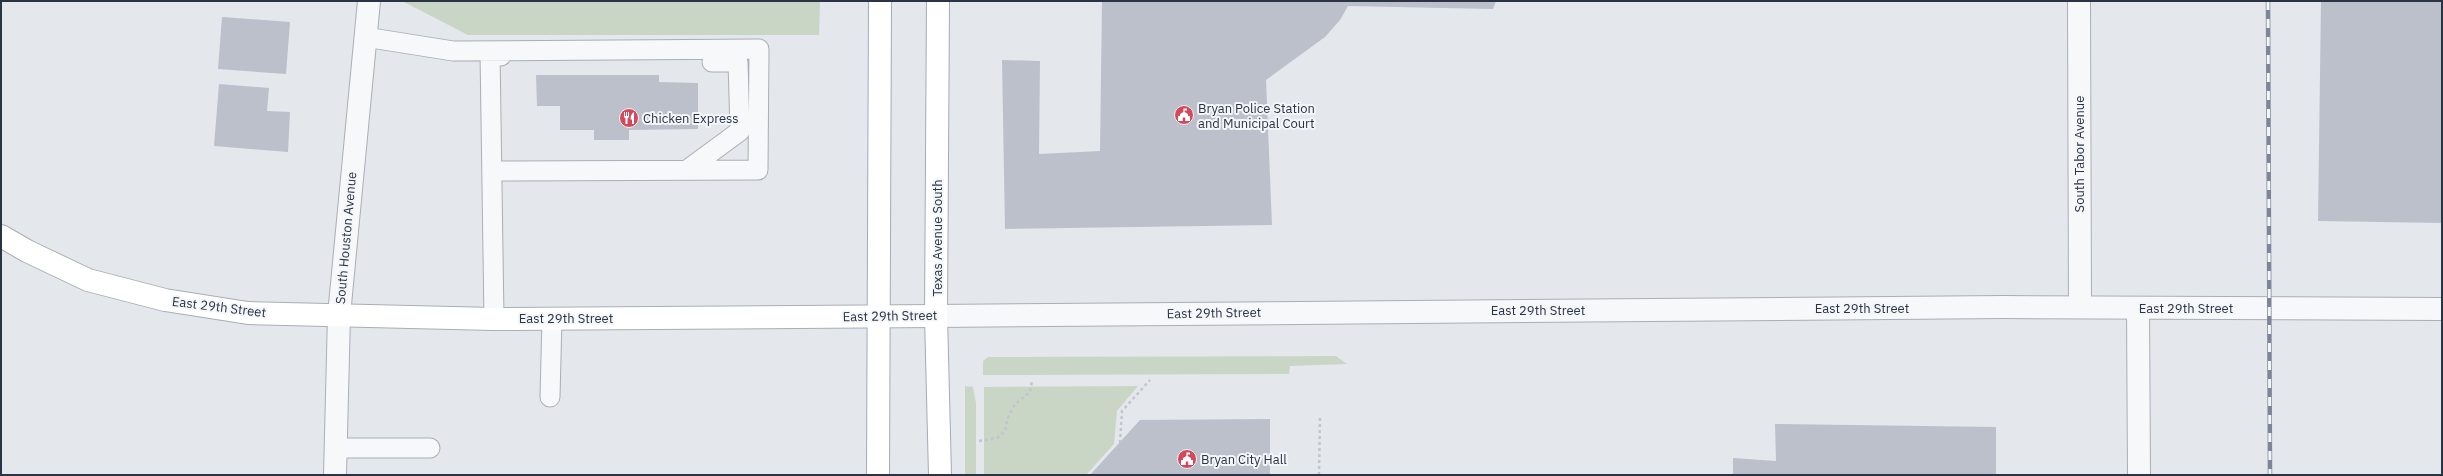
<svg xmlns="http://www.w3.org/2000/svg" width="2443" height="476" font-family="'IBM Plex Sans',sans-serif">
<rect width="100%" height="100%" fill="#e4e7ec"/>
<path fill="#c9d6c5" d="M402,1H820L819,35H468Z
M1336,356L1347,364L1290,366L1289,374L983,375V361L988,357Z
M965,386L973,387L976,403V475H965Z
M1138,386L1117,411L1114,444L1086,475H984V387Z"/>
<path fill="#bbc0ca" d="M1102,1H1496L1493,9L1348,6L1340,20L1325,37L1266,80L1272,225L1005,229L1002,60L1040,61L1039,154L1100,151Z
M2321,1H2442V223L2318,221Z
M222,17L290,22L286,74L218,69Z
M536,75H659V82L698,83V129L629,130V140H594V130H560V106H537Z
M219,84L269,88L267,111L290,112L288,152L214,146Z
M1270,419V475H1090L1140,420Z
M1775,424L1996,427V475H1733V458L1776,461Z"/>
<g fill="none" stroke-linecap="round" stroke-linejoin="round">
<g stroke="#a9aeb7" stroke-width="21">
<path id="service" d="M365,37L453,51L759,49L758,170L494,171
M687,170L740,131L738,62H712
M494,319L490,52L501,56
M550,397L552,318
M335,448H430"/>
</g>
<g stroke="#a9aeb7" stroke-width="24">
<path id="minor" d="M2079,1L2080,307
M2138,308L2139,475
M335,475L339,315L369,1"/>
</g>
<g stroke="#a9aeb7" stroke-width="24">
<path id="tertiary" d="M936,316L2004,307L2442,309"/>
</g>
<g stroke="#a9aeb7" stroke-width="24">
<path id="secondary" d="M1,236L27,251L88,280L165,300L248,313L494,319L936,316"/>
</g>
<g stroke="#a3abb8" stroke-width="24">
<path id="primary" d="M938,1L936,316L940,475
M878,475L880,1"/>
</g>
<path stroke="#c2c5cb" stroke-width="2.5" stroke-dasharray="3 3" stroke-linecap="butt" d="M979,441L997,438L1005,431L1008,417L1015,404L1030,392L1032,381
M1120,443L1122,411L1150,380
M1319,475L1320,416"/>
<use href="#service" stroke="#f7f8fa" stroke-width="19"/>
<use href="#minor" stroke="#f7f8fa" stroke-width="22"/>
<use href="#tertiary" stroke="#f7f8fa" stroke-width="22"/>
<use href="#secondary" stroke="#fff" stroke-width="22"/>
<use href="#primary" stroke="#fff" stroke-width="22"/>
<g stroke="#7d8696" stroke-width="4.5">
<path id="rail" d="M2268,1L2270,475"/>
</g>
<use href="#rail" stroke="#f4f6f9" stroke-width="3" stroke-dasharray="9" stroke-linecap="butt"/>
</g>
<defs>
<g id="civic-disc" transform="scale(1)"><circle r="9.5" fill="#d1495b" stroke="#f4f6f9"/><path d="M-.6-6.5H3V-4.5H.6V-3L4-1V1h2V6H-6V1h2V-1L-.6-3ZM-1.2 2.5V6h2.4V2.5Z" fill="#fff"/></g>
<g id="restaurant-disc" transform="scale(1)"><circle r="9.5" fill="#d1495b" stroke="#f4f6f9"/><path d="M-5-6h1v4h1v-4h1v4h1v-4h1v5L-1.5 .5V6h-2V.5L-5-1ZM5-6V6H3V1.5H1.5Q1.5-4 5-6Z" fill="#fff"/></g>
</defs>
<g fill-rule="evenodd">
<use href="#civic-disc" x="1184" y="115"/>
<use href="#restaurant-disc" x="629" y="118"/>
<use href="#civic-disc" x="1187" y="459"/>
</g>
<g text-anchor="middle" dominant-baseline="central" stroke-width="4" stroke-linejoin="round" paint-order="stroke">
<g font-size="13" fill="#2b3445" stroke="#f4f6f9" text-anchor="start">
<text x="1198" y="108">Bryan Police Station<tspan x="1198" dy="15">and Municipal Court</tspan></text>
<text x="643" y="118">Chicken Express</text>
<text x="1201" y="459">Bryan City Hall</text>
</g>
<g font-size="13" fill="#2b3445" stroke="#f4f6f9">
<text transform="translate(2079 154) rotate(-90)">South Tabor Avenue</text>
<text transform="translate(346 238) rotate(-85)">South Houston Avenue</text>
<text transform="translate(937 238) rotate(-90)">Texas Avenue South</text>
<text transform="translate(219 307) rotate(7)">East 29th Street</text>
<text x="1862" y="308">East 29th Street</text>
<text x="2186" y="308">East 29th Street</text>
<text x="1538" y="310">East 29th Street</text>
<text transform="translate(1214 313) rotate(-1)">East 29th Street</text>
<text transform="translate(890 316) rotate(-1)">East 29th Street</text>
<text x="566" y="318">East 29th Street</text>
</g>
</g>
<rect width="2443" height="476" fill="none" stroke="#2b3445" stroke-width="4"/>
</svg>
